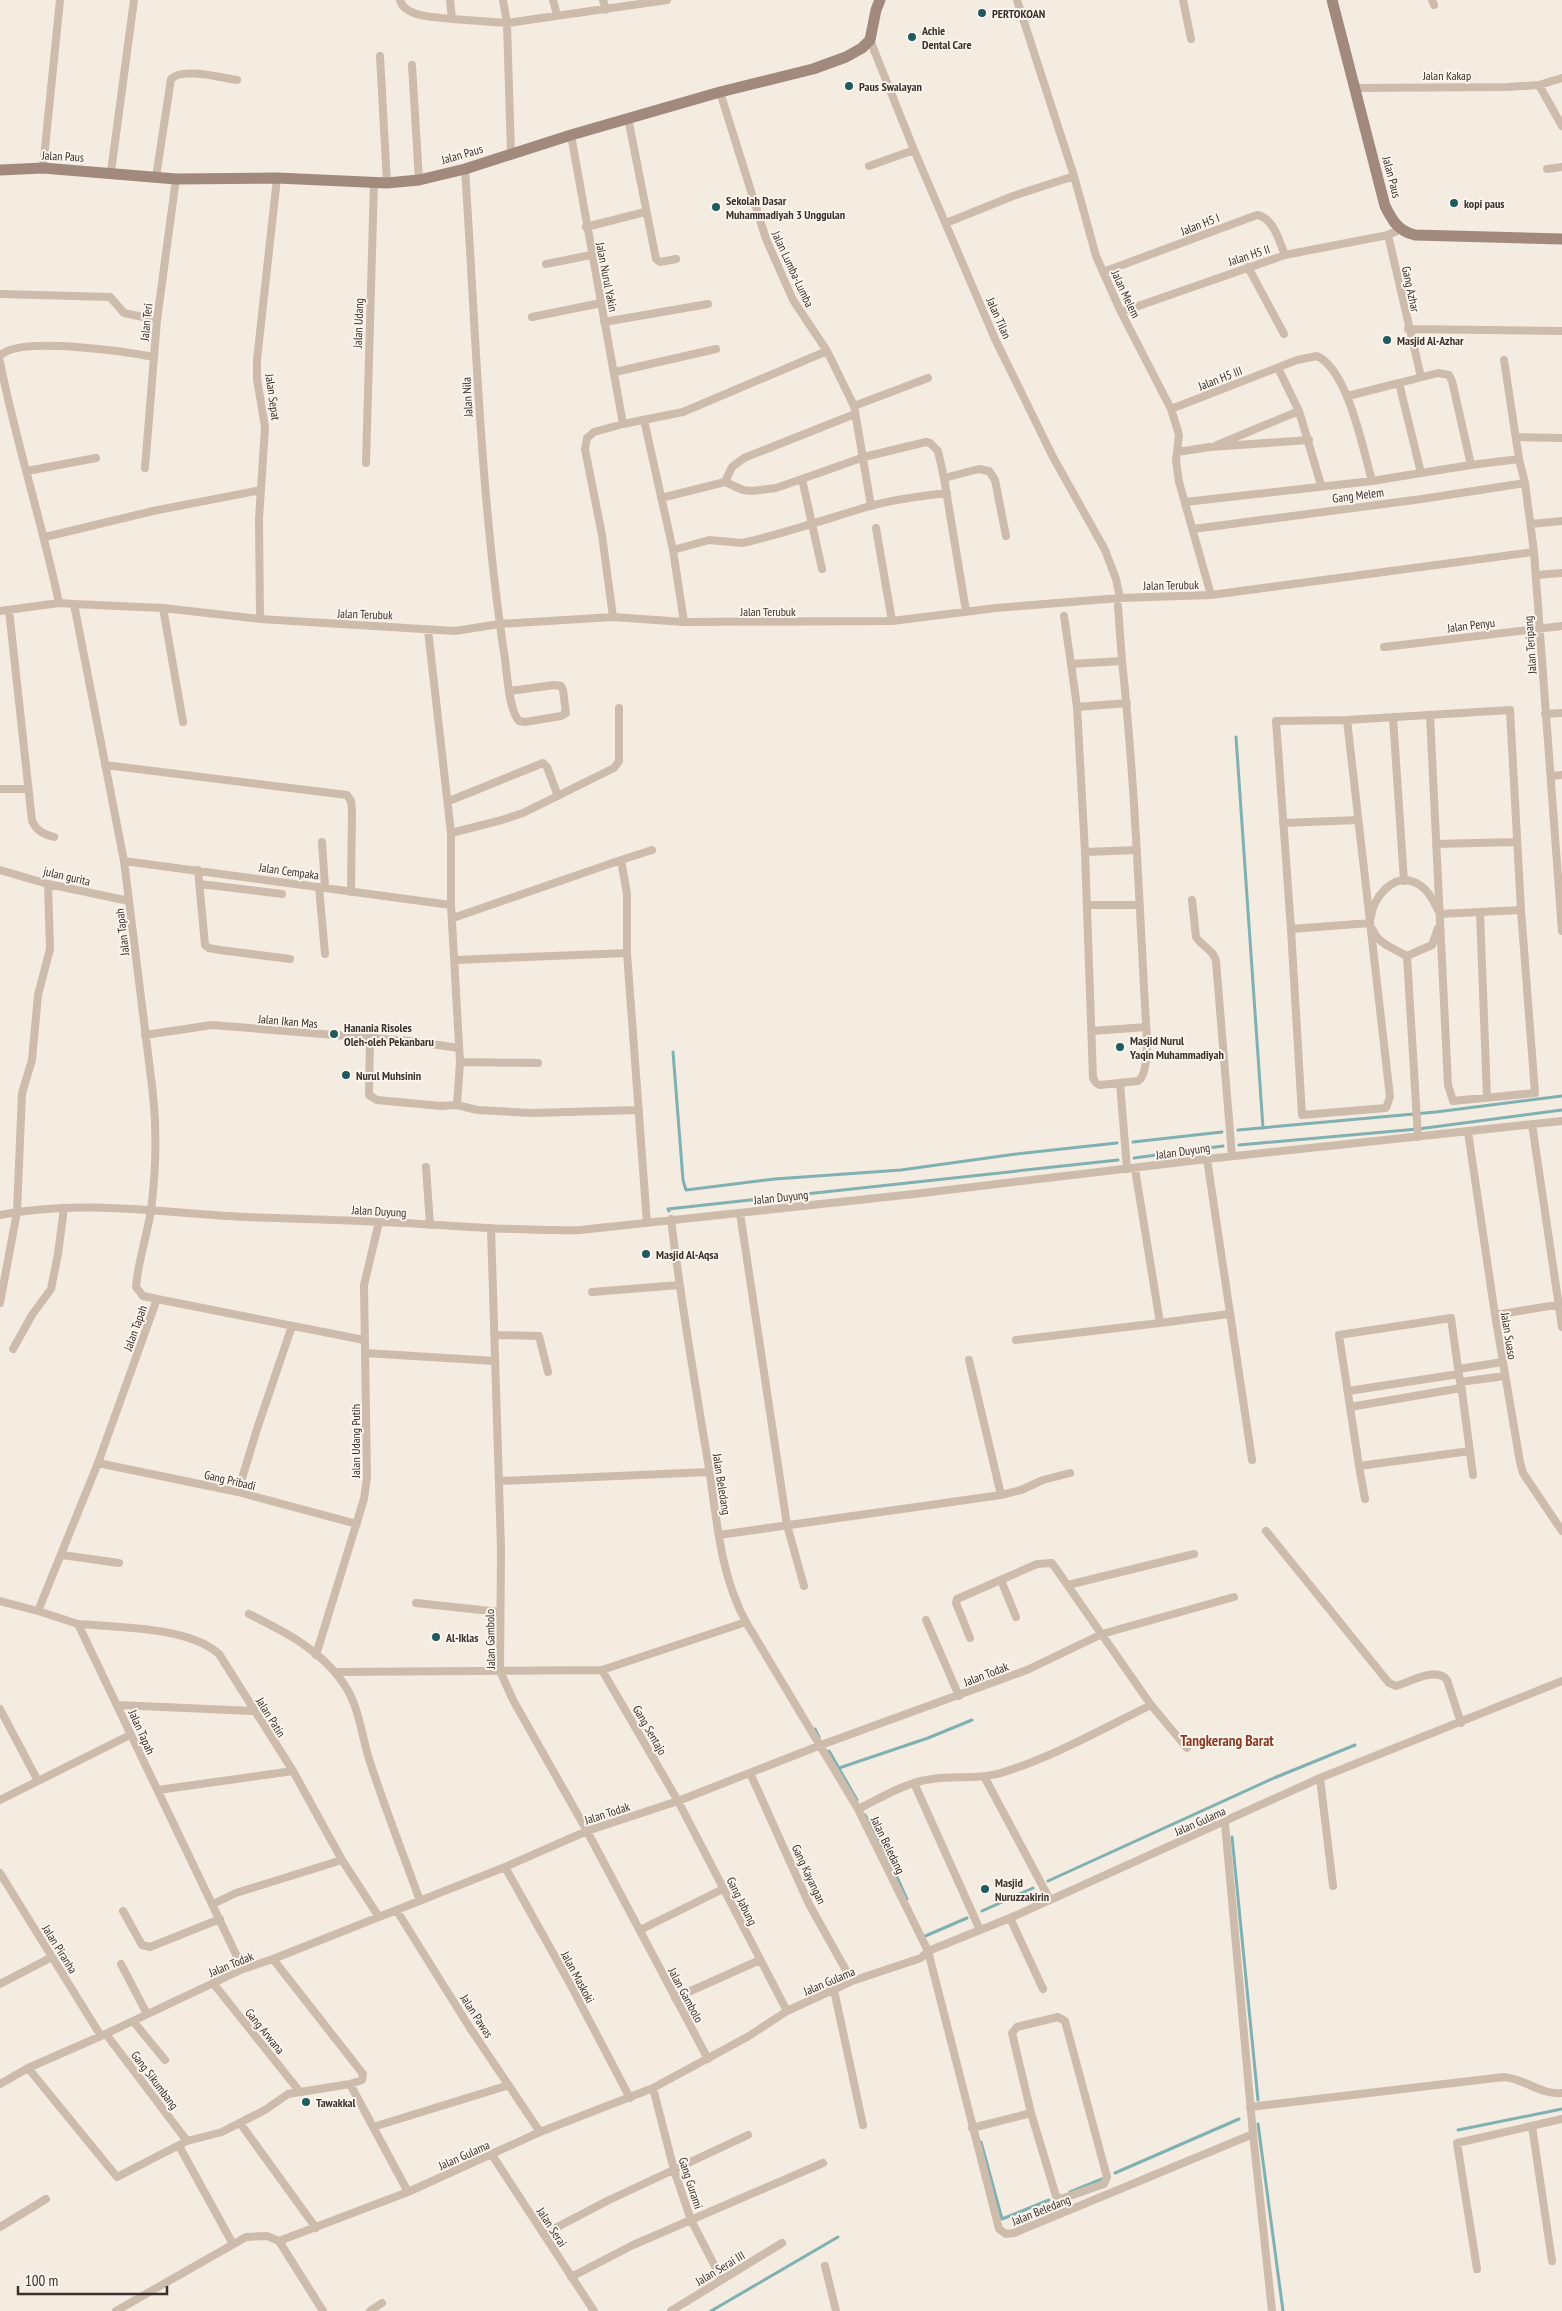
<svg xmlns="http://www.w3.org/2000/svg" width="1562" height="2311" font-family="'PT Sans Narrow',sans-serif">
<rect width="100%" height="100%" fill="#f4ebe1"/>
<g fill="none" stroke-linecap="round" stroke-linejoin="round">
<path stroke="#7fb0b2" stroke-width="3" d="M1236,737L1263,1128
M673,1052L683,1180L686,1190L775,1179L901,1170L1016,1154L1117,1143
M1238,1130L1436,1112L1562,1096
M1133,1142L1222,1132
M1239,1145L1418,1129L1562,1110
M1134,1158L1223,1146
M669,1211L668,1209L1118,1160
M815,1729L819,1737
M829,1751L857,1800
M839,1768L928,1738L972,1720
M865,1815L886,1853L907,1899
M1232,1837L1258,2100
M1048,1881L1274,1778L1355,1745
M982,1911L1033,1888
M922,1935L923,1937L967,1918
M1258,2124L1283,2311
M1458,2130L1562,2109
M981,2142L1002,2219L1049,2200
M1115,2173L1239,2119
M1070,2192L1102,2179
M711,2311L838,2237"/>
<path stroke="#cdbbac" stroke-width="8" d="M400,0C405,18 437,17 452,19L450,0
M503,0L507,23L511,154
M553,0L557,15
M603,0L606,10
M1017,0L1074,176L1096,256L1121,312L1171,409L1177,428L1179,435L1176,461L1179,482L1211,595
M1183,0L1191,39
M1432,0L1434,5
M452,19L507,23L667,0
M870,40L914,150L995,339L1053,457L1105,550L1116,579L1120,598
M380,56L387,183
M412,65L419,180
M1539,85L1562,126
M1355,88L1507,87L1539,85L1562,78
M720,92L766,239L793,300L827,351L854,406L871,506
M628,118L656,259L660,262L676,259
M571,135L623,424
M869,166L914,150
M43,168L60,0
M465,169C476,332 480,497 505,659C507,674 509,711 519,721L525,722L561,716L566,713L563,690L561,686L554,685L510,691
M1547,169L1562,167
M111,172L134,0
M156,177L171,79C182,67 222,78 237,80
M946,223L1013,196L1074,176
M586,227L645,212
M1388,235L1421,377
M546,264L591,255
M1248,267L1284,334
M1103,272L1257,215C1274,218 1279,241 1285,255
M0,294L110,297L124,313L157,320
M1121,312L1285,255L1388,235L1401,229
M532,317L601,303
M604,322L708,304
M1408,329L1562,331
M0,356C17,335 127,352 154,357
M1504,360L1519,459L1525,483L1534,552L1562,931
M0,362C16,443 42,522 59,603
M1278,368L1299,411L1321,485
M615,372L716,349
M1348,396L1399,383
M854,406L928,378
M1171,409L1297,360L1317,356C1348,370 1363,449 1372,481
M644,420L673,550L684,622
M1516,437L1562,438
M1217,445L1299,411
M1177,452L1210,447L1309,440
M366,463L374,183
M145,468L157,320L176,179
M27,471L96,458
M1421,473L1471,465
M944,478L979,469L989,471L995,480L1006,536
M725,482L732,467L744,458L855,414
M661,498L725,482L743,490L752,491L776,488L802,479
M1185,502L1372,481L1421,473L1399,383L1438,373L1449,375L1452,381L1471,465L1519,459
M1531,524L1562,521
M876,528L892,621
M1193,529L1422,499L1525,483
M45,537L153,511L261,490
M673,550L709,540L742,543L751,541C792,531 830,518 870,506C895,499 921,496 947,493
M822,569L802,479L864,457L926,442L930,443L938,451L944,478L966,611
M1536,575L1562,573
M74,604L124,861L153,1094C157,1132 156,1171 151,1210C147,1236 138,1261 136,1287L143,1296L157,1299L98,1463L38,1611L78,1624L243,1969
M163,608L183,722
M9,610L32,821C37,831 43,834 54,837
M0,611L59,603L74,604L163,608L260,619L455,631L499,624L613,617L684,622L892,621L996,608L1120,598L1211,595L1534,552
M1064,616L1071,664L1122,661L1118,606
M613,617L602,535L585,449L587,438L594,432L623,424L683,412L827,351
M260,619L259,519L265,427L257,379V360L277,178
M1384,647L1562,626
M1071,664L1077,707L1085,852L1093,1078L1096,1083L1100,1085L1138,1081C1149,1075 1147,1035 1146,1023C1139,902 1135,781 1122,661
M1077,707L1127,703
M1545,714L1562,713
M1430,715L1448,1085L1453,1101L1535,1093L1521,910L1440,914
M1393,717L1404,881
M1347,720L1390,1097L1386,1108L1302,1115L1291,929L1370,923
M105,765L347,795L351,801L352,810L351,892
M1551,776L1562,775
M0,789H28
M449,801L543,763L547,767L558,796
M1283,823L1358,820
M451,833L502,820L523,813L614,768L619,761V708
M322,842L325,887
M1436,844L1516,842
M1085,852L1137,850
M124,861L451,905
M0,870L48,884L129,901
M198,870L205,945L209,948L220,950L290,959
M200,884L282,894
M319,887L325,954
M1192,900L1196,937C1202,947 1213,949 1216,961L1232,1156
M1087,905H1139
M1480,912L1487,1097
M1371,917C1373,898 1393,873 1414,882C1427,887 1433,900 1439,912
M453,918L621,860
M1291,929L1276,721L1347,720L1510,710L1521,910
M1373,930C1378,944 1395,949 1407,956L1418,1137
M1407,956L1432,945L1438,928
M456,960L627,953
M1092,1031L1146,1027
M145,1035L212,1025L410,1041L459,1048
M370,1038L369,1095L377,1100L441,1106L457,1105L460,1062L451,905V833L428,630
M460,1062L538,1063
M1120,1083L1127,1169
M457,1105L477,1110L532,1113L639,1110
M1532,1124L1562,1327
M1468,1132L1495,1315L1520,1462L1523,1473L1562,1531
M1207,1159L1252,1460
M426,1167L430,1225
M1135,1169L1160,1323L1229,1314
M740,1213L787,1525L804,1586
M0,1215C74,1200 153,1211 227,1216C278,1219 328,1219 379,1222C446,1224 513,1232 580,1230L914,1194L1207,1159L1562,1121
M671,1219C681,1303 695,1385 709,1468C717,1520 720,1575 746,1622L858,1809L928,1951L999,2229L1006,2234L1014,2233L1253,2134
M647,1223L627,953V894L621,860L652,850
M491,1228L501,1549L500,1671L513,1700L587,1831L708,2059
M592,1292L679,1285
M157,1299L364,1340
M0,1303L17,1212L22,1093L32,1060L38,995L50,949L48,884
M1495,1315L1562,1304
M494,1335L539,1336L548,1372
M1016,1340L1160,1323
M13,1349L32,1315L51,1289L58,1254L64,1208
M365,1353L495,1361
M969,1360L1001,1495
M1459,1369L1502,1362
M1461,1384L1473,1475
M1348,1391L1459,1374
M1350,1407L1461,1388
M98,1463L238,1492L357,1524
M1359,1466L1339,1335L1451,1318L1460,1382L1505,1376
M500,1481L709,1472
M238,1492L256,1432L292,1326
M1365,1499L1359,1466L1470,1451
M1266,1531L1389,1683L1396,1686C1410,1682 1436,1666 1447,1680L1461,1723
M719,1535L1001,1495L1021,1490L1043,1480L1070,1473
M62,1555L119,1563
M1001,1580L1016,1617
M1068,1585L1194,1554
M0,1601L38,1611
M416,1603L500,1612
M249,1614C283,1631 318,1648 341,1680C360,1704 361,1737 371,1765C386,1811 404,1856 420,1901
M926,1620L959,1696
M78,1624C117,1627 189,1627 219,1654L293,1771L342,1860L379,1917
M970,1638L956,1603L957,1599L1037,1564L1052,1563L1151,1705
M316,1655L364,1499L367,1477L364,1285L379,1222
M602,1670L678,1801L787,2011
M335,1672L602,1670L746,1622
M118,1705L253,1711
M0,1709L38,1781
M750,1773L809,1904L852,1981
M985,1778L1050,1900
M1320,1778L1333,1886
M914,1783L980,1930
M158,1790L293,1771
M0,1800L130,1735
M858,1809C881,1798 906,1782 932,1779C955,1775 978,1780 1001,1773C1053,1757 1102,1729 1151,1705L1187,1748
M1225,1823L1253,2134L1272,2311
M505,1867L568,1980L630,2098
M0,1873L101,2036
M213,1904L236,1893L342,1860
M123,1911L142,1945L150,1947L220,1919
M397,1911L470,2028L540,2132
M1010,1918L1043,1989
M640,1930L723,1889
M121,1964L147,2014
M213,1983L300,2092
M0,1984L52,1957
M834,1990L863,2125
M675,1998L760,1960
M1058,2017L1065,2021L1107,2177L1104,2184L1061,2199L1056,2196L1031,2113L1012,2033L1017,2027Z
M133,2021L165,2060
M106,2034L187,2141
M28,2068L117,2177L187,2141L222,2132L265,2110L288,2094L350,2084L362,2080L363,2074L273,1959
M0,2084L28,2068L101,2036L243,1969L273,1959L505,1867L587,1831L678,1801L821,1745L1027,1670L1102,1634L1234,1597
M350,2084L408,2192
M653,2088L674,2170L691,2220L722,2280
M1250,2107L1504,2077C1526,2079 1540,2095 1562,2093
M240,2123L316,2228
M1532,2126L1552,2261
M373,2127L509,2085
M972,2128L1031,2113
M179,2146L233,2244
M492,2155L594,2311
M0,2227L46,2199
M544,2234L607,2201L748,2135
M279,2241L323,2311
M825,2266L836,2311
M1477,2269L1457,2143L1562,2119
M571,2277L633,2245L823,2163
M116,2311L246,2237L267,2236L279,2241L408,2192L540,2132L653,2088L749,2036L787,2011L852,1981L921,1958L928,1951L1010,1918L1320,1778L1562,1681
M370,2311L382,2303
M671,2311L782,2243"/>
<path stroke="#a18a7d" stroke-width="11" d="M1332,0L1385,206C1392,220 1398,231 1415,235L1562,239
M0,170L43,168L176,179L277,178L387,183L419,180L465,169L571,135L720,92L813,69L846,57L862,48L870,40L876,10L880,0"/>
</g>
<g fill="#1f5a5e" stroke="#fbf5ee" stroke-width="2">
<circle cx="982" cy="13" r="5"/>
<circle cx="912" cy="37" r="5"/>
<circle cx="849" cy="86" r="5"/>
<circle cx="1454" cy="203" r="5"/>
<circle cx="716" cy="207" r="5"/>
<circle cx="1387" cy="340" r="5"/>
<circle cx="334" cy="1034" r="5"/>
<circle cx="1120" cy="1047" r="5"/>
<circle cx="346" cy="1075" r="5"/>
<circle cx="646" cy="1254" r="5"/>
<circle cx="436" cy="1637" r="5"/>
<circle cx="985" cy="1889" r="5"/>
<circle cx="306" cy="2102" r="5"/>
</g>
<g text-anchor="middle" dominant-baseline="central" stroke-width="4" stroke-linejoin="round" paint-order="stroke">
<g font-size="12" font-weight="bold" fill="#3b302b" stroke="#fbf5ee" text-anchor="start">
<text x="992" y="13">PERTOKOAN</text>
<text x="922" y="30">Achie<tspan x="922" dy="14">Dental Care</tspan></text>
<text x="859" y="86">Paus Swalayan</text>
<text x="726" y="200">Sekolah Dasar<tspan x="726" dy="14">Muhammadiyah 3 Unggulan</tspan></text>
<text x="1464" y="203">kopi paus</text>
<text x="1397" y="340">Masjid Al-Azhar</text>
<text x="344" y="1027">Hanania Risoles<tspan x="344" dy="14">Oleh-oleh Pekanbaru</tspan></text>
<text x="1130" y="1040">Masjid Nurul<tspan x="1130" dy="14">Yaqin Muhammadiyah</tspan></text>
<text x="356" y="1075">Nurul Muhsinin</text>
<text x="656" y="1254">Masjid Al-Aqsa</text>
<text x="446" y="1637">Al-Iklas</text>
<text x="995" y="1882">Masjid<tspan x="995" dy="14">Nuruzzakirin</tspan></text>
<text x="316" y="2102">Tawakkal</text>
</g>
<g font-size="12" fill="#3b302b" stroke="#fbf5ee">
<text x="1447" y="75">Jalan Kakap</text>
<text transform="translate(462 154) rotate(-16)">Jalan Paus</text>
<text transform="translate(63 156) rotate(3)">Jalan Paus</text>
<text transform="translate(1392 177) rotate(75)">Jalan Paus</text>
<text transform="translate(1200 224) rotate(-21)">Jalan H5 I</text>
<text transform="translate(1249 255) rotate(-18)">Jalan H5 II</text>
<text transform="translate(793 269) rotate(65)">Jalan Lumba-Lumba</text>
<text transform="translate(607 277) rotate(79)">Jalan Nurul Yakin</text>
<text transform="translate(1411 289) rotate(78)">Gang Azhar</text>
<text transform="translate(1126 294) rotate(65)">Jalan Melem</text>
<text transform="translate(999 318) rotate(66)">Jalan Tilan</text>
<text transform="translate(146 322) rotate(-84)">Jalan Teri</text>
<text transform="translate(358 323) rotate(-88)">Jalan Udang</text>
<text transform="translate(1220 378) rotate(-21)">Jalan H5 III</text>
<text transform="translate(273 397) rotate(82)">Jalan Sepat</text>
<text transform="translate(467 397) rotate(-93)">Jalan Nila</text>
<text transform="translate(1358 495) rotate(-7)">Gang Melem</text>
<text transform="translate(1171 585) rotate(-1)">Jalan Terubuk</text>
<text x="768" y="611">Jalan Terubuk</text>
<text transform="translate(365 614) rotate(2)">Jalan Terubuk</text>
<text transform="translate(1471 625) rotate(-7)">Jalan Penyu</text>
<text transform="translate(1530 645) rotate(-94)">Jalan Teripang</text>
<text transform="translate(289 871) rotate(8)">Jalan Cempaka</text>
<text transform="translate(67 876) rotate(13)">julan gurita</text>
<text transform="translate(122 932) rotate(-97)">Jalan Tapah</text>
<text transform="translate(288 1021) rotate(5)">Jalan Ikan Mas</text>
<text transform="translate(1183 1151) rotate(-8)">Jalan Duyung</text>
<text transform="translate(781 1197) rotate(-6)">Jalan Duyung</text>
<text transform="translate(379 1211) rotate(3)">Jalan Duyung</text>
<text transform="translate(135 1328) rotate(-70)">Jalan Tapah</text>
<text transform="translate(1509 1336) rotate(81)">Jalan Suaso</text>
<text transform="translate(355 1441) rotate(-90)">Jalan Udang Putih</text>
<text transform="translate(230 1480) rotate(13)">Gang Pribadi</text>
<text transform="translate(722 1484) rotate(81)">Jalan Beledang</text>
<text transform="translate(490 1639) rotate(-91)">Jalan Gambolo</text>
<text transform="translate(986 1674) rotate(-21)">Jalan Todak</text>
<text transform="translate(271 1717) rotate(58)">Jalan Patin</text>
<text transform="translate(650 1730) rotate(60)">Gang Sentajo</text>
<text transform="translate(142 1732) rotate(66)">Jalan Tapah</text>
<text transform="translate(607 1813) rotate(-18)">Jalan Todak</text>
<text transform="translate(1200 1821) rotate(-24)">Jalan Gulama</text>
<text transform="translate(888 1845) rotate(64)">Jalan Beledang</text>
<text transform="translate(809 1874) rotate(65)">Gang Kayangan</text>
<text transform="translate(742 1901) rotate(63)">Gang Jabung</text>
<text transform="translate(60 1949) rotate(58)">Jalan Piranha</text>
<text transform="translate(231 1964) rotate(-22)">Jalan Todak</text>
<text transform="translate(578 1977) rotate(62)">Jalan Maskoki</text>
<text transform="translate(829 1981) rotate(-23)">Jalan Gulama</text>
<text transform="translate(686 1995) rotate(62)">Jalan Gambolo</text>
<text transform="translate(477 2016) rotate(57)">Jalan Pawas</text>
<text transform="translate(265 2031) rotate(51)">Gang Arwana</text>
<text transform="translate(155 2080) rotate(53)">Gang Sikumbang</text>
<text transform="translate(464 2155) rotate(-24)">Jalan Gulama</text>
<text transform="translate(691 2183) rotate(72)">Gang Gurami</text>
<text transform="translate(1041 2210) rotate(-22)">Jalan Beledang</text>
<text transform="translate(552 2227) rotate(57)">Jalan Serai</text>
<text transform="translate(720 2268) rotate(-31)">Jalan Serai III</text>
</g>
<g font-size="15" font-weight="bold" fill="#8c3b22" stroke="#fbf5ee">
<text x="1227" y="1740">Tangkerang Barat</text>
</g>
</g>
<path d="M18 2286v8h149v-8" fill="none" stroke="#3b302b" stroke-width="2.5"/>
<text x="25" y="2286" font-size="15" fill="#3b302b" stroke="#fbf5ee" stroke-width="4" paint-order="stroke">100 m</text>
</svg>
